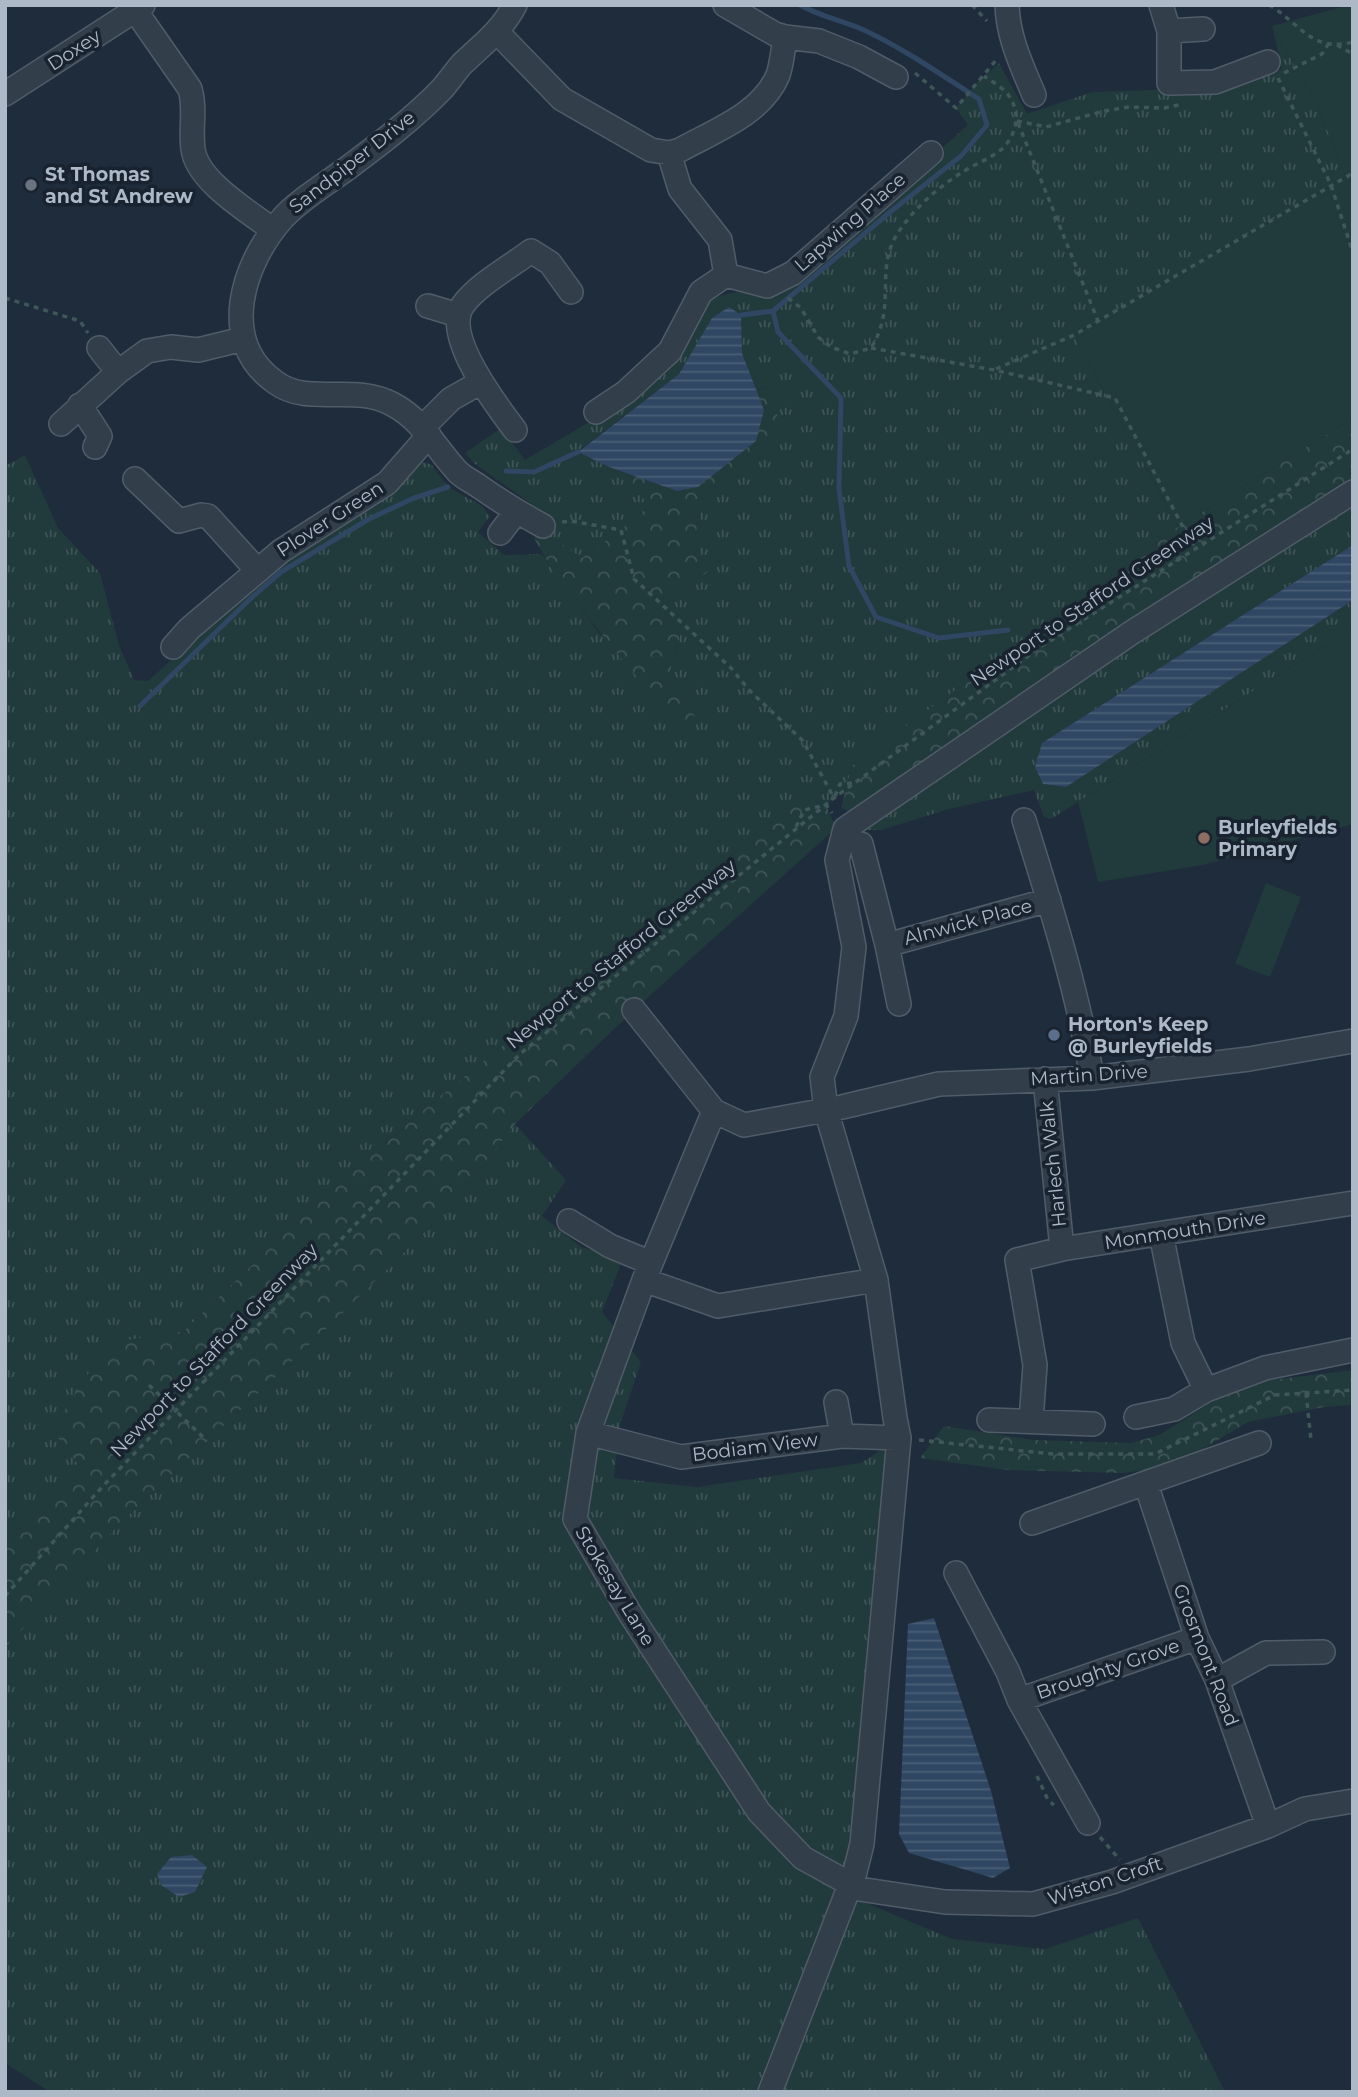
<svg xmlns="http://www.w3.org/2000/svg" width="1358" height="2097" font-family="Montserrat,sans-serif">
<defs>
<pattern id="grass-tufts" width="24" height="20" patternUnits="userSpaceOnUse" patternTransform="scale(1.75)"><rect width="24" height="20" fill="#213a3c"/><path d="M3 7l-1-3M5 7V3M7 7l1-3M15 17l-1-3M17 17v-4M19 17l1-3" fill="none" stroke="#3f5457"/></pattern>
<pattern id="forest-crowns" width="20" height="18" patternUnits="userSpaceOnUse" patternTransform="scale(1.75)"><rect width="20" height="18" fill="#213a3c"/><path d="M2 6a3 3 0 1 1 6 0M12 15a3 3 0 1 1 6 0" fill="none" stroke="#3f5457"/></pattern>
<pattern id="water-rules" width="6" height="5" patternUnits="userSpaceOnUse" patternTransform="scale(1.75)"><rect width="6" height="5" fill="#2f4762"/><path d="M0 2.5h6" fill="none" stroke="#4a5f77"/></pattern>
</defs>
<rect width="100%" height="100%" fill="#1f2c3b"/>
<path fill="url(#grass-tufts)" d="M1272,26L1316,102L1346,177L1074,335L1178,527L852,766L845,791L826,805L798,798L601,966L433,1102L311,1208L184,1331L108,1344L78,1464L5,1543V466L25,455L58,528L100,573L119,645L134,680L148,681L279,564L391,494L421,462L431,464L448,487L482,506L490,516L478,532L504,555L542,554L599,633L695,716L667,683L680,636L664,606L709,570L694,543L701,505L763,454L768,386L756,391L742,353L741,315L712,318L679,374L578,451L609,467L651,504L621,530L582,559L555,539L534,538L547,515L475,464L465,453L501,428L525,460L606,412L703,300L797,277L968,125L956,108L976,84L999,63L1027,114L1092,92L1214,88L1282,69Z
M1353,504V545L1042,743L1043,784L1066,787L1353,600V628L1051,819L1044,817L1034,790L949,809L881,830H865L1125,652Z
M515,1124L566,1180L542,1216L581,1247L623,1259L602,1312L641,1362L620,1425L614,1478L697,1487L861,1463L899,1438L857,1899L952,1939L1045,1949L1138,1918L1225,2092H50L5,2063V1648L119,1524L343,1313L458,1198Z"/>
<path fill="url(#forest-crowns)" d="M769,386L779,421L763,454L701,505L694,543L710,570L664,606L680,636L667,683L695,716L690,735C648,691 609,646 573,597C559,578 545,560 534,538L555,539L582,558L621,530L650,505L609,467L677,491L764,410L756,391Z
M1353,418V487L857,815L841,808L852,766L1178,527Z
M798,798L826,805L836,828L634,1010L515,1124L458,1198L343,1313L119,1524L5,1648V1543L78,1464L52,1430L108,1343L184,1331L311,1208L433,1102L601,966Z
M1353,1370V1405L1324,1407L1248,1422L1196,1453L1159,1468L1123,1473L1007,1470L920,1458L944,1426L1034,1440L1131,1443L1159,1435L1229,1392L1263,1381Z"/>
<path fill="#213a3c" d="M1348,5H1353V418L1178,527L1074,335L1346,177L1316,102L1272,26Z
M1353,628V824L1203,865L1098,882L1078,802Z
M1266,883L1301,897L1270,977L1235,964Z"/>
<path fill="url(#water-rules)" d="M729,307L741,315L742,353L764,410L756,441L698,487L677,491L609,467L578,452L679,374L712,318Z
M1353,545V600L1066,787L1043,784L1035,767L1042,743Z
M934,1618L991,1791L1010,1868L993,1878L909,1853L899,1834L908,1624Z
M192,1855L207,1867L195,1892L179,1897L161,1885L157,1874L171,1857Z"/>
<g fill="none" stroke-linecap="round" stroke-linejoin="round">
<path stroke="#2f4762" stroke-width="5" d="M773,311L778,332L841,398L839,489L849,566L876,617L939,638L1008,630
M741,315L773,311L889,213L961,156L987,125L979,99C943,76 906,50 866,31C845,21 821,17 800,5
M506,471L534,472L578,452
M140,706L250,599L281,572L369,519L414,498L448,487"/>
<g stroke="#505c68" stroke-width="26">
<path id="minor" d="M515,5C502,30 482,45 462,64C455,72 449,81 442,89C414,118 381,143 349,167C329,182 297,201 282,219C243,263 217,341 275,382C308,407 353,383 392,404C422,419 436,449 458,472C464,478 473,482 480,487C500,501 521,514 543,526
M725,5L775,34L785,37L819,41L859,57L896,77
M1007,5C1008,38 1022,66 1034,95
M1161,5L1169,31V83L1215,82L1268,62
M135,10L190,89C196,109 190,128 193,149C197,181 248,211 273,230
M1169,31L1203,29
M497,32L562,99L651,150L669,153L680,189L720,240L726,275
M5,94L143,5
M669,153L680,150C714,131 762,114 778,75C782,63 783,50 785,37
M428,306L458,315
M99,348L118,372
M80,405L100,436L95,447
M596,412L626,392L670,351L701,292L726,275L767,286L793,273L931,153
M61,424L118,372L147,351L171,347L198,350L243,339
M422,428L451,399L481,382
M515,430C497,406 442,335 463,305C477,285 510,267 531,251L550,263L571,292
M135,479L179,521L201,515L208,516L257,570
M500,533L516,512
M173,647L189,629L281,551L387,483L429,435
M1024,820C1050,904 1078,991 1092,1078
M861,844L887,945L899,1004
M887,945L1049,900
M634,1010L714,1111L744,1125L842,1107L939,1084L1092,1078L1249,1059L1353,1041
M1045,1079L1062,1249
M714,1111L644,1280L588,1433L575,1519L629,1612L759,1812L803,1858L859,1889L945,1902L1033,1904L1112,1882L1268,1826L1305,1809L1353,1801
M569,1221L610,1246L651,1263
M1161,1234L1183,1343L1206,1390
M644,1280L718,1306L876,1280
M836,1402L842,1436
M1136,1417L1174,1409L1206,1390L1265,1368L1353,1350
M989,1420L1093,1424
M1031,1421L1035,1365L1017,1260L1062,1249L1353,1203
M588,1433L681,1457L842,1436L899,1438
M1146,1484L1197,1638L1217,1680L1268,1826
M1032,1523L1259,1443
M956,1573L1008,1672L1019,1700L1088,1823
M1217,1680L1266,1653L1323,1652
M1019,1700L1197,1638
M770,2092L855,1872L862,1844L899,1438L895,1418L876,1280L826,1110L822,1077L846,1016L854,947L837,860L845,829L1131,633L1353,492"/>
</g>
<path stroke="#3f5759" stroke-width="3.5" stroke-dasharray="5 5" stroke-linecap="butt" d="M972,5L987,21
M1269,5C1299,22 1311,53 1353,42
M1337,45L1353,54
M915,73L956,108L997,59
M1284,73L1322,54L1329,43
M1278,78L1331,185L1353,253
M1017,121L1046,127L1104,111L1129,107L1164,108L1183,104
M1018,123L1098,321
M5,298L80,321L88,333
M788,298L801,308L818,337L831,347L850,354L871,348C897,307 875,272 896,236C912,210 936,189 961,173C973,165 987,160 998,152C1016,139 1022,114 1009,96C1004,88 991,81 984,76
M871,348L994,370L1115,398L1194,548
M996,369L1074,335L1353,173
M562,522L571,521L621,530L634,579L731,668L750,691L803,741L834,798
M835,796L840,784L854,783
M796,827L804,810L826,805L832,813
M1306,1393L1311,1440
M919,1440L1053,1454H1155L1275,1395L1353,1390
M5,1596L103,1486L520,1054L834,798L1042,646L1353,449
M1037,1776L1048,1800L1054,1805
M1100,1837L1120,1860"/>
<use href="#minor" stroke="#333e4b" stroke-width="23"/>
<path stroke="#3f5759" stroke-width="3.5" stroke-dasharray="5 5" stroke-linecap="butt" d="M149,1385L207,1441"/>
</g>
<circle fill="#6b7280" stroke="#18232f" stroke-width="2.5" cx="31" cy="185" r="7"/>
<circle fill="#8d6e63" stroke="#18232f" stroke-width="2.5" cx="1204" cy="838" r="7"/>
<circle fill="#5c6f8a" stroke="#18232f" stroke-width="2.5" cx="1054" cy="1035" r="7"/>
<g text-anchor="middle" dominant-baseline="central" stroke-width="7" stroke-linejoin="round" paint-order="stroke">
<g font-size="19" fill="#adb9c7" stroke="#18232f">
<text transform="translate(74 50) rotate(-33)">Doxey</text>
<text transform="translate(352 162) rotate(-38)">Sandpiper Drive</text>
<text transform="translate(850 222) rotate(-41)">Lapwing Place</text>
<text transform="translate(330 519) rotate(-33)">Plover Green</text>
<text transform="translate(1092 601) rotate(-34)">Newport to Stafford Greenway</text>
<text transform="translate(968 922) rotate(-15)">Alnwick Place</text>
<text transform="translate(621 954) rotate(-39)">Newport to Stafford Greenway</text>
<text transform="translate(1089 1075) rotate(-4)">Martin Drive</text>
<text transform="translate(1053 1164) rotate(-96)">Harlech Walk</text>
<text transform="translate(1185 1230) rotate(-9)">Monmouth Drive</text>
<text transform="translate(214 1350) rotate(-46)">Newport to Stafford Greenway</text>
<text transform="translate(755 1447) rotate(-7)">Bodiam View</text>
<text transform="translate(615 1586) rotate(59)">Stokesay Lane</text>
<text transform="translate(1206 1655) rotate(69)">Grosmont Road</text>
<text transform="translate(1108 1669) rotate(-19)">Broughty Grove</text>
<text transform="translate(1105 1881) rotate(-18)">Wiston Croft</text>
</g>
<g font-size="19" font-weight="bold" fill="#adb9c7" stroke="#18232f" text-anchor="start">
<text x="45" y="174">St Thomas<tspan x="45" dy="22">and St Andrew</tspan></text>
<text x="1218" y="827">Burleyfields<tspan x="1218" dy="22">Primary</tspan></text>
<text x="1068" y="1024">Horton's Keep<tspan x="1068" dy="22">@ Burleyfields</tspan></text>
</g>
</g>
<rect width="1358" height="2097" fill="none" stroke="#adb9c7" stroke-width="14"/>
</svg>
